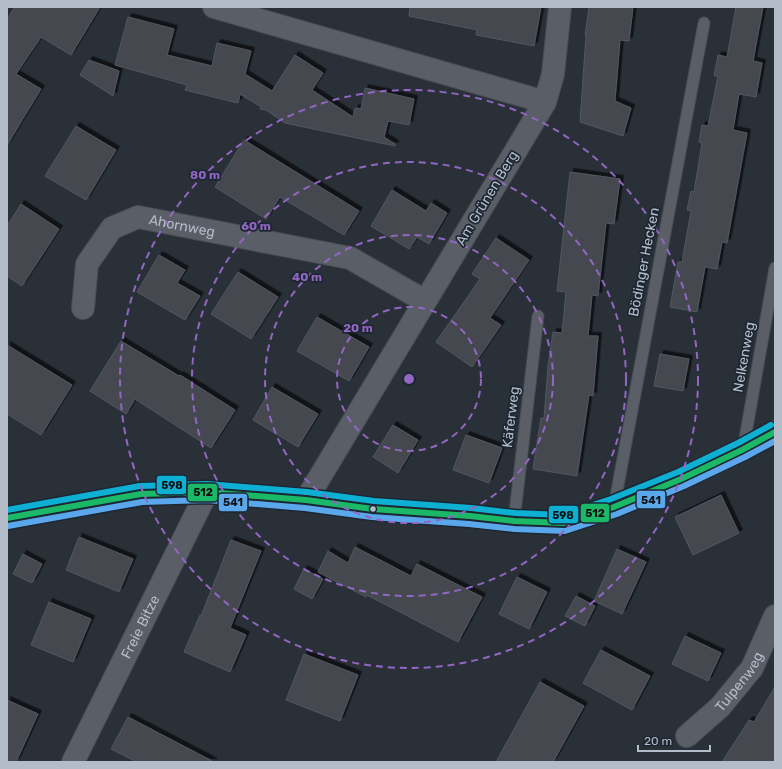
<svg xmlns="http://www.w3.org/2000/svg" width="782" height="769" font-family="Rubik,sans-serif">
<defs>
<filter id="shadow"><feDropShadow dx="3.5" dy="-3.5" stdDeviation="0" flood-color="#0009"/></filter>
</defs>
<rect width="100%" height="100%" fill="#2a3038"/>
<path fill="#444950" stroke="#52575f" filter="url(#shadow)" d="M15,7H100L71,55L41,37L16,74L41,89L7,145V19Z
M410,7H541L534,46L476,35L477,30L409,16Z
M589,7H633L629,41L620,40L615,101L631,108L623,136L580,122L586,35H585Z
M736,7H763L753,61L762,63L756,97L739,94L733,130L747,133L727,243L722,242L717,269L705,267L697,312L670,307L678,262H682L691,211L687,210L691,191L694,192L702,143L699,142L702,125L708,126L718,76H714L718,55L727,57Z
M128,17L174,29L167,55L212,66L217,43L251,51L245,74L272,91L295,55L323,73L312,90L353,117L355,108L361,109L365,88L414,99L409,125L388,121L384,137L395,144V146L285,123L266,110L260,109L261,107L240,94L238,103L185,90L187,85L115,65Z
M89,60L119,71L113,96L80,75Z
M76,126L116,150L86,200L45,176Z
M244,140L359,211L344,235L280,197L266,219L215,187Z
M570,172L620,179L614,224L606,223L598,296L592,295L588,336H598L593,396L589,395L577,476L533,469L541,418H544L548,366L553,332L562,333L566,292L557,291Z
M392,190L426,211L431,203L447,213L429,244L417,237L409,249L371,226Z
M21,204L59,229L22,286L7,276V226Z
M496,238L529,260L490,318L501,325L472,367L436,342L480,279L472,274Z
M159,255L185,270L177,283L200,296L185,320L137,292Z
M238,272L278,297L251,339L211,314Z
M317,317L369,347L349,381L297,351Z
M121,341L179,376L180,375L235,410L211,448L135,399L126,414L90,391Z
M7,345L72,385L41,435L7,414Z
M660,354L689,359L683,391L654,386Z
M272,387L318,414L298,447L253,420Z
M393,425L418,440L398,473L373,457Z
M466,435L502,448L489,483L453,470Z
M721,495L739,533L693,555L675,517Z
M79,537L133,559L119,592L66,570Z
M231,540L261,551L230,628L246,635L230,672L184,652L200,615L201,616Z
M355,547L411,576L417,564L482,597L458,642L367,595L366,597L318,572L328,551L348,563Z
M617,549L646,562L622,614L594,601Z
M23,554L42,564L32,583L13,574Z
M304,569L323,579L312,599L294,589Z
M517,577L547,592L529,629L499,614Z
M576,596L595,606L585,626L565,616Z
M49,602L91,619L73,662L31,645Z
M685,636L721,653L708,681L672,664Z
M601,650L650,676L632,710L583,683Z
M304,654L358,675L340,721L286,700Z
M540,682L584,706L553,762H496Z
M775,687V762H722L749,720L754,722Z
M7,700L38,714L16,762H7Z
M128,717L214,762H137L111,749Z"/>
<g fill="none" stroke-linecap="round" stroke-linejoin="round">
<g stroke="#484c53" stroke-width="13">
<path id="service" d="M743,450L775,268
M614,507L704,23
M514,521L538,316"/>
</g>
<g stroke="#484c53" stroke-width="24">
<g id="minor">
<path d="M214,7L545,102L306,500"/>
<path d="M545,102L553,74L560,7"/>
<path id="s1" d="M83,308L87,264L112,228L138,217L350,258L425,301"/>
<path id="s2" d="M687,736L720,707L752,668L775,616"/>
<path id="s3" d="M73,762L207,492"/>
</g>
</g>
<g stroke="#484c53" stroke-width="24">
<path id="tertiary" d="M7,518L141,494L207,492L306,500L373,509L470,516L514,521L564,523L614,507L681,479L742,450L775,432"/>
</g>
<use href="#service" stroke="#5a5e66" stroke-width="11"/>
<use href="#minor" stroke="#5a5e66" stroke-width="22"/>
<use href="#tertiary" stroke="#5a5e66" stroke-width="22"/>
<g stroke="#1d2633" stroke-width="9">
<path id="bus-1" d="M7,518L141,494L207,492L306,500L373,509L470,516L514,521L564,523L614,507L681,479L742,450L775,432"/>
</g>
<g stroke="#1d2633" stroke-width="9">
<path id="bus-2" d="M8,526L142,502L207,500L305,508L372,517L469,524L514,529L565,531L617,514L684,486L745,457L775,441"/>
</g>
<g stroke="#1d2633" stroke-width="9">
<path id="bus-3" d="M7,510L140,486L207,484L307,492L374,501L471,508L515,513L563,515L611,499L678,472L738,443L771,425"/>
</g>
<use href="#bus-1" stroke="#1ab867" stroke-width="6"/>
<use href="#bus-2" stroke="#5aa8eb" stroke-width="6"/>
<use href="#bus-3" stroke="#0dafd3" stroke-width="6"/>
</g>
<g fill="none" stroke="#9266c3" stroke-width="2" stroke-dasharray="7 5">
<circle cx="409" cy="379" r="72"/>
<circle cx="409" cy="379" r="144"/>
<circle cx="409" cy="379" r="217"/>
<circle cx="409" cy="379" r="289"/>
</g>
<circle fill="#b4bcc9" stroke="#1d2633" stroke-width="1.5" cx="373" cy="509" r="3.5"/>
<g text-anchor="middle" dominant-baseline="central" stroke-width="3.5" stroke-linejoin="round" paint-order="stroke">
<g font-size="14" fill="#b4bcc9" stroke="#1d2633">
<text transform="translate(487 198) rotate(-59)">Am Grünen Berg</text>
<text stroke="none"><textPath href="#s1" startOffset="161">Ahornweg</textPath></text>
<text transform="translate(644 262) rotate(-79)">Bödinger Hecken</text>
<text transform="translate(744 357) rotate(-80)">Nelkenweg</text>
<text transform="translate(511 417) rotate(-83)">Käferweg</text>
<text stroke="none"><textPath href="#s3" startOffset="151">Freie Bitze</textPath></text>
<text stroke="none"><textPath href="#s2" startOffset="76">Tulpenweg</textPath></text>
</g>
</g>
<circle cx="409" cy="379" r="6" fill="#9266c3" stroke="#1d2633" stroke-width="2"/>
<g font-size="12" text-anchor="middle" font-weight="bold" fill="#9266c3" stroke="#1d2633" stroke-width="3.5" stroke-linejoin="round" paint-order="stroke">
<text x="205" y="179">80 m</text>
<text x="256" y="230">60 m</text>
<text x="307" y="281">40 m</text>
<text x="358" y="332">20 m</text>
</g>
<g stroke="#1d2633" stroke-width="1.5">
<rect x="156" y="475" width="31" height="20" rx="4" fill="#0dafd3"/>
<rect x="187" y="483" width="31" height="19" rx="4" fill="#1ab867"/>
<rect x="636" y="490" width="30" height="19" rx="4" fill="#5aa8eb"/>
<rect x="218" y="493" width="30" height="19" rx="4" fill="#5aa8eb"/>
<rect x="580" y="503" width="30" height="20" rx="4" fill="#1ab867"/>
<rect x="548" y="505" width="31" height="19" rx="4" fill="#0dafd3"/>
</g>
<g font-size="11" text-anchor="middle" font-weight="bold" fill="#111">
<text x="172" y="489">598</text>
<text x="203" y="496">512</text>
<text x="651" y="504">541</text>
<text x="233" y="506">541</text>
<text x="595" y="517">512</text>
<text x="563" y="519">598</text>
</g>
<rect width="782" height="769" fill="none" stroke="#b4bcc9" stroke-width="16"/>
<path d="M638 745v6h72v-6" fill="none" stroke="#b4bcc9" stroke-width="2"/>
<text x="644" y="745" font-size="12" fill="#b4bcc9" stroke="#1d2633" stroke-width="3" paint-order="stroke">20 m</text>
</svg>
